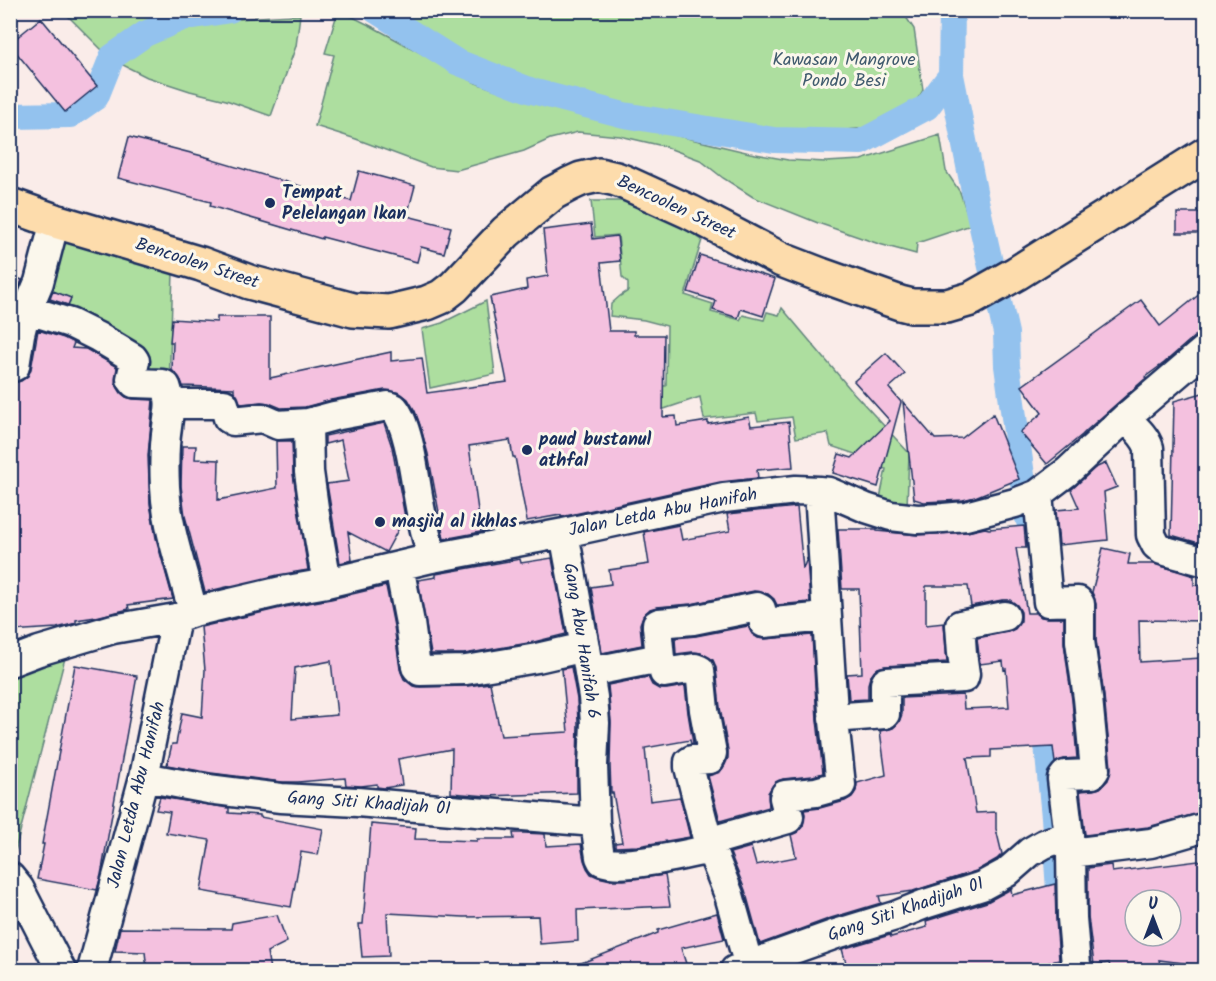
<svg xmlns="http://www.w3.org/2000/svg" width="1216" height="981" font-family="Kalam,sans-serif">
<rect width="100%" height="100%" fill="#faece9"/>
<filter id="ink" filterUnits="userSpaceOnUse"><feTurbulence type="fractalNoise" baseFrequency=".0167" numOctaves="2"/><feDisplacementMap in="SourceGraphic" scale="12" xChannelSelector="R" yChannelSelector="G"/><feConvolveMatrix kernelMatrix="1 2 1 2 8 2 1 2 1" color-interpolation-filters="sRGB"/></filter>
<g filter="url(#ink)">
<path fill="#adde9f" stroke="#64867e" stroke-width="1.5" d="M609,10L652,15L769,12L782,10L902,11L914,29L923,90C916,105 894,121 878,126C871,128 863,128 856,129C792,137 728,124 666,113C650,110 633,109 617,106C584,100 551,91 520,79C475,62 430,42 393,11Z
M63,11H161L149,19L106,54Z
M338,11H341L371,26L476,83L526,100L750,153L788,160L826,162L861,160L940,135L946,171L960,192L971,225L917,243L916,254L879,244L818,223L753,197L723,178L700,160L663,146L620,136L578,132L550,139L524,151L457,170L431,167L356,139L315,126L334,55L325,53Z
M300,15L296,46L271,116L226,100L190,91L147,77L119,63C153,20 250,17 300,15Z
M591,201C600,201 610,201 620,201C651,204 677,223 702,240L685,295L713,304L711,312L740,320L743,315L764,320L767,312L779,315L782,308L851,390L909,453L907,507L880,498L886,469L867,464V458L831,446L828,433L796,438L792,417L758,421L756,413L704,419L700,397L655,412L636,385L666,386L667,326L644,320L610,316L611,304L620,296L628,291V283L622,277L618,235L595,237Z
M55,238L173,273L169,386L134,382L136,359L64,321L71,299L46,288Z
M486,301L495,374L430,388L422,329L442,323Z
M66,654L13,859L11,855V674Z"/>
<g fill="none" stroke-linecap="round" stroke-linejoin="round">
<path stroke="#93c2ee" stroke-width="26" d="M375,10L457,62L532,91L624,115L774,140L861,142L927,107L951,75
M952,10L951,75L975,196L1006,333L1007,366L1028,519
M10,116L70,115L96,97L112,57L145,34L182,18L230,10
M1044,714L1054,817L1060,905"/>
</g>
<path fill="#f4c1df" stroke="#1b2f5e" stroke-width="1.5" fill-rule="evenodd" d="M41,18L97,86L65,112L10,45V43Z
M129,137L210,158L209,159L351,201L359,171L415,186L407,216L451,227L444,253L421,247L417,262L322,237V239L210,206L211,202L118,178Z
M1177,213H1206V233H1177Z
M591,224L593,239L617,236L620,261L601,263L609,331H634V335H664L663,417L676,416L677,426L708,421V424L749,417L751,426L789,422L793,467L757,470L758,478L720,482L561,517V515L527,521L515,457H513L510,440L469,446L481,532L444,539L428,454L420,425L415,411L408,399L400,393L385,390L331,400L305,407L281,408L269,403L261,402L241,404L234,391V388L183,386L181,381L172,370L173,342H170L172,319L217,322V317H270V378L391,352V361L422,358L427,393L507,382L490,297L527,289L526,280L548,276L543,230Z
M700,255L775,279L763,316L741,309L738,318L713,310L716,301L688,292Z
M10,275L22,280L11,306H10Z
M1206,289V331L1195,336L1164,363L1145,377L1146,378L1087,430L1082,435L1047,464L1020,432L1042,413L1022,386L1141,300L1160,326Z
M53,291L71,298L68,305L50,299Z
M38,330L64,338L74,343L72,348L86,349L117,367L115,383L121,393L126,397L133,399L153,400L148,456L150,504L156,538L173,599L128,605L129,609L96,617L76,620V623L57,628L10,631V384L21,381L28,376L31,369Z
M886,353L905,374L889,388L901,402L878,487L833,473L839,454L852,458L890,421L854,381Z
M1206,392V545L1171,535L1174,401Z
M903,402L935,439L962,438L993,414L1019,479L975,497L963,500L924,502L914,499Z
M384,423L392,447L405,517L386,552L348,532L352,560L340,563L327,484L349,481L341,440L325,444V436Z
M276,441H292L293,474L308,570L278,575L205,592L185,516L181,486L182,446H196L195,459L219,460L218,500L277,488Z
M1106,463L1117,487L1104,492L1108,540L1059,545L1056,510L1079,508L1071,490L1095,468Z
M797,507L803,569L807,558L810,602L777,605L774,599L768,594L754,591L691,604L657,607L650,609L643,616L640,624L642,645L602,653L591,587L611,584L609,570L649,564L644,532L679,525L682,540L730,531L727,514Z
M1024,526L1026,548H1016L1027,613H1036L1041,617L1048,618H1064V643L1072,700L1077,758L1064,759L1055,763L1053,747L991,750V757L967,758L976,813L996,812V829L1002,854L997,859L976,871L913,891L879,896L881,903L831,918L760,944L745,890L730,853L751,847L756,865L796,857L791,835L798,832L803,826L805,814L804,810L820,808L845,801L852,797L856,791L857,783L886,775L880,731L893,728L899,722L902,714V698L963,695L964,709L1009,707L1006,669L1004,670L1003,661L980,664L977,638L1008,632L1015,629L1021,621V612L1017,605L1010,600H1002L971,606L968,586H926V625L944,623L947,662L885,666L878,668L870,677L868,684V699L849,700L847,674L862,673L859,589H842L838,529H877V531L918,535L967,532L985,528L989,529Z
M1103,548L1130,554L1128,564H1155L1194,576V585L1206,586V621L1139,620L1140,662L1201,658L1205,707L1206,811L1148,827L1085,835L1080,791L1093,790L1100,788L1108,780L1111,768L1104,696L1096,640V604L1092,592Z
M552,558L566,634L534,642L464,654H431L418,580L436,577V574L520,559L521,563Z
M386,586L394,626L400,669L404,679L413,686L420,687L467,686L490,683L501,736L568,732L562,669L571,667L577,699L578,723L577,764V793L487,796L451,793L452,749L398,759L402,785L384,788L377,787V784L361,786L346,785L345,778L298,782H282L211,773L167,765L172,744H176L182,713L202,717L205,670L201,627L285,607L331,599ZM331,661L337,715L292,719L295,668Z
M748,626L752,634L758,638L765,639L812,635L817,720L823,773L813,776L783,779L775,782L768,793L769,807L720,821L708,776L720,772L725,765L728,758V750L720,708L716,668L713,660L701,653L692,652L676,654L675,638L696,636Z
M75,665L137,676L101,875L97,890L37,879L44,844H42Z
M648,677L652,685L659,689H667L685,686L688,713L693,743L691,744L690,740L645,748L650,801L680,797L690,837L638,846L615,847V843L622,842L613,793H611L610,765L611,722L608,685Z
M160,797L229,808V813L260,815V817L323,829L318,855L301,852L291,907L201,891L210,840L166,833L170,812L156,810Z
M371,824L416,828L415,839L477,841V839H514L513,833H524L545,834L546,846L581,844L584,860L587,868L591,874L598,877L611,880H624L665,875L670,906L577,910L578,941L540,944L538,916L464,917L387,913L389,956L362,957L359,924H363Z
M1206,860V966L1159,960L1161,970H1111L1109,963L1094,965L1088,917V868L1111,865L1112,872ZM1135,900H1171V936H1135Z
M1055,884L1056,919L1059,960L1031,967L1032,970H848L842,949L890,935L891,937L927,927L926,921L987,902L1011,889L1012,895Z
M717,913L724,939L681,948L688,970H566V969L658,933V930Z
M277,915L287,942L267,952L270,970H147L145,952L115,951L120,928L231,929L232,923Z
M803,963L805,970H783Z"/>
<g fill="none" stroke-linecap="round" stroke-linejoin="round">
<g stroke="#1b2f5e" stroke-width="33">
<path id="minor" d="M28,310L70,323L98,337L133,358L135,361L131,379L134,383L163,384L166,386C172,404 169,409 167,427C164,446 164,467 165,487C167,530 183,570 193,612
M10,368L15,366L20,334L24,318L39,282L55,221
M170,404H224L228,418L233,421L262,418L278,425L308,423L309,472L315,515L327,583
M1125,418C1134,427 1145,435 1149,448L1151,535L1156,545L1162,550L1206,562
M308,423L334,416L388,406L394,408C411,429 415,485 421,512C424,528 428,543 432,558
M1038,494L1048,602L1078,601L1080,604V641L1088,698L1095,770L1092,774L1065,775L1062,779L1071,853L1072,918L1076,965L1078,970
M564,533L584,642L593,697L595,723L593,765L595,822L600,857L602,861C624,870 686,854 711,849
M399,566L410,623L416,667L420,671L466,670L537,658L585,647
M660,658L664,673L695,668L700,670L704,710L712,753L710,759L692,760L689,762V767L708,842L729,895L750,970
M10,662L39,651L113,629L176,618L193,612L282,591L327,583L432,558L564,533L724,498L796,490L819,491L829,492L866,508L891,516L917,519L943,518L966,516L1015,503L1038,494L1067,472L1125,418L1206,349
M589,672L660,658L657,627V624L659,623L693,620L757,607L761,609L764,623L826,617
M833,718L885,714V684L886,682L964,678L965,674L962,653L960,625L1005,616
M144,777L208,789L281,798L357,802L595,822
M708,842L788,819L789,817L784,798L785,795L816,792L841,785L833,712L819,491
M1071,853L1151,843L1206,827
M10,877L19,888L61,970
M92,970L144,777L176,618
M735,970L836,934L895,916L925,904L982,886L1006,873L1030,852L1044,844L1069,835"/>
</g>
<g stroke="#1b2f5e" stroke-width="38">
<path id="major" d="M10,205L55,221L201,264L249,282L353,310L389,312L427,303L441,297L454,287L506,232L553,193L570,184L581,179L599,175L616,179L624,182L690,212L782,260L821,275L900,303L912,306H947L971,299L1017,273L1206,154"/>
</g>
<use href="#minor" stroke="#fbf7ec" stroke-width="28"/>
<use href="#major" stroke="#fddcac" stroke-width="33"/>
</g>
</g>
<g fill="#1b2f5e" stroke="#fbf7ec" stroke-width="2">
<circle cx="270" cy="203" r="6"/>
<circle cx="527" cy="450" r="6"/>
<circle cx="380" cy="522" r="6"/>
</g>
<g text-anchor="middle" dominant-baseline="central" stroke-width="6" stroke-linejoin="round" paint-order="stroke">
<g font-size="18" fill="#405b6e" stroke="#fbf7ec">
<text x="844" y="60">Kawasan Mangrove<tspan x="844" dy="21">Pondo Besi</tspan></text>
</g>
<g font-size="18" font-weight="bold" fill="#1b2f5e" stroke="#fbf7ec" text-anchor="start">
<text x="282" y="193">Tempat<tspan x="282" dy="21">Pelelangan Ikan</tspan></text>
<text x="539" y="440">paud bustanul<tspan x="539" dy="21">athfal</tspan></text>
<text x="392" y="522">masjid al ikhlas</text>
</g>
<g font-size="18" fill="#1b2f5e" stroke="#fbf7ec">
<text transform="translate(676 208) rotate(25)">Bencoolen Street</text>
<text transform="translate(197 264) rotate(18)">Bencoolen Street</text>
<text transform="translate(663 513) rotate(-11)">Jalan Letda Abu Hanifah</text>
<text transform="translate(581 641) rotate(81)">Gang Abu Hanifah 6</text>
<text transform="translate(137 795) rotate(-76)">Jalan Letda Abu Hanifah</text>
<text transform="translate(369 804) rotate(4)">Gang Siti Khadijah 01</text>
<text transform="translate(906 910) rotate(-19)">Gang Siti Khadijah 01</text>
</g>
</g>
<rect width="1216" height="981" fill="none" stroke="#fbf7ec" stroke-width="36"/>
<rect x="18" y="18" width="1180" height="945" fill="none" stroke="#1b2f5e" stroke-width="2" filter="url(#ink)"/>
<g transform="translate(1153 918)"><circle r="28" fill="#fbf7ec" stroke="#a1a7b3" stroke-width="1.5"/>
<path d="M0-4.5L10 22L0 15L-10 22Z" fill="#1b2f5e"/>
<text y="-9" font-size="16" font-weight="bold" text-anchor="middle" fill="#1b2f5e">U</text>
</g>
</svg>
